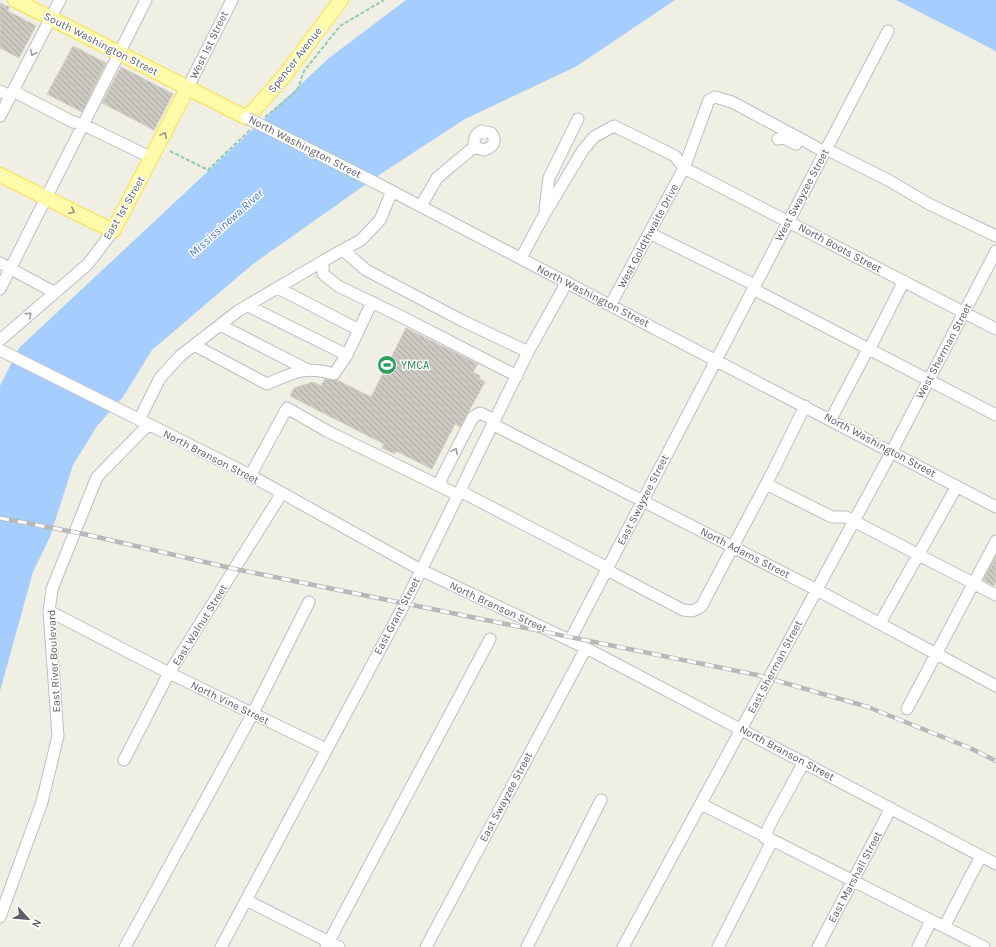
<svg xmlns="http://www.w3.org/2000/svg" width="996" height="947" font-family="Karla,sans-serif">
<defs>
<pattern id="building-back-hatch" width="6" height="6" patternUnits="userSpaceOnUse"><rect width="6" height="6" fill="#cbc9c1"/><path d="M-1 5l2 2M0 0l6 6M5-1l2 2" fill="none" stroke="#a8a6a1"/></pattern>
</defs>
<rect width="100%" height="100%" fill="#f0efe4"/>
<path fill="#a5ceff" d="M406,0H675L577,66L465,119L382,173L253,264L152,350L123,397L97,426L73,465L50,537L33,572L0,691V386L19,348L329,58Z
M896,0H996V52L992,49Z"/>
<path fill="url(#building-back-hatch)" stroke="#d5d1c2" d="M0,3L9,7L8,11L36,26L19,58L0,48Z
M73,46L106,63L82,112L47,94Z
M121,67L173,94L154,130L102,103Z
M406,328L478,364L473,372L480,376L479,378L485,382L460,427L455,424L432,469L396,451L395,454L382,448L384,444L290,396L294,388L313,382L321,386L325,379L337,380L371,397Z
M996,556V582L994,586L983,580Z"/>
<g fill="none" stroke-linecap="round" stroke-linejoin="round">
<g stroke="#bcbec4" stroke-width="13">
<path id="minor" d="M187,89L232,0
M0,91L10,96
M13,91L73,122L84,125L152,158
M0,116L60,0
M778,139L784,138L796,144
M826,149L888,180L929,204L996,236
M382,186L996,507
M392,191L380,220L361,240L323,261V274L338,286L400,316L517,376
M421,206L437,178L474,147L484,150C494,147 497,141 491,133L481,131C474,136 474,140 474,147
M545,209L549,178L578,119
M649,233L755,285
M343,250L366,270L461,320L528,352
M521,258L544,215L583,150L594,137L614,126L675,156L684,168L996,329
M0,263L50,290L56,292
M278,288L359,330
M0,289L146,0
M753,289L996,415
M611,304L684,168L709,100L715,97L732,102L825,152
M248,306L347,355
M220,325L308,370
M0,340L88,264L113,231
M194,345L267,384C293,373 305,365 334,374L347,355L372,302
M0,350L246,473L421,570L586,648L996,864
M869,350L904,281
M831,419L868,349
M139,420L160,378L180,356L238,311L323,261
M492,424L817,590L996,686
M250,476L287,408L327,431L458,495
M766,484L832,517H846L996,595
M440,486L442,477L473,417L480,413L495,420
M460,491L608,568
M607,570L683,610L692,611L701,607L774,469L805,406
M49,611L169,673L326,749
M880,623L957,486
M570,640L888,31
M907,709L996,541
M124,760L169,673L282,493
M701,804L984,947
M765,838L769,826L804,762
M246,900L339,947
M0,917L42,802L58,736L49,611L52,589L97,477L148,425
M944,927L981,856
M125,947L253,713L309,602
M221,947L405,603L528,352L567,282
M326,947L490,639
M426,947L586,648
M527,947L601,800
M623,947L892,451L996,251
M718,947L772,841
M818,947L891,808
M918,947L931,921"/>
</g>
<g stroke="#fcdf51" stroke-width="16">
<path id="major" d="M15,0L247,118L284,76L341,0
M0,175L113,231L187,89"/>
</g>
<path stroke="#97caac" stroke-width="2" stroke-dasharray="4 2" stroke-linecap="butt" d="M265,117L297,91L304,71L340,26L384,0
M170,151L208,170L250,130"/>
<use href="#minor" stroke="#fff" stroke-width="11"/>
<use href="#major" stroke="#fffbaa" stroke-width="14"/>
<g stroke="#b8b8b9" stroke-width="4.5">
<path id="rail" d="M0,518L84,534L235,569L757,675L868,707L970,748L996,761"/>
</g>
<use href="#rail" stroke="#fff" stroke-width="3" stroke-dasharray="9" stroke-linecap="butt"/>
<g stroke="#bcbec4" stroke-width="13" stroke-linecap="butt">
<path id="minor-bridge" d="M247,118L382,186"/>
</g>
<use href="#minor-bridge" stroke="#fff" stroke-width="11"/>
</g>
<defs><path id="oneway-chevron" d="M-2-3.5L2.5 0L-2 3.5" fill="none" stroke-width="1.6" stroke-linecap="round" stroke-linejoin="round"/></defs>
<g stroke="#9d9fa3">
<use href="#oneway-chevron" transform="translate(33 53) rotate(117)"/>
<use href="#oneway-chevron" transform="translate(29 315) rotate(-41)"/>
<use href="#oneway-chevron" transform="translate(455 451) rotate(-62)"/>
</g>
<g stroke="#95967e">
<use href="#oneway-chevron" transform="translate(164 135) rotate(-62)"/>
<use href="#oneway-chevron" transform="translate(72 211) rotate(27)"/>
</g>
<defs>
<g id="stadium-disc" transform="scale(1)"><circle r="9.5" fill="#2e9e5b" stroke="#fff"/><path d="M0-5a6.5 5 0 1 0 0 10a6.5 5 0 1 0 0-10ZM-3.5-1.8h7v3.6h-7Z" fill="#fff"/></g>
</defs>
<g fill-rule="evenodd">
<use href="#stadium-disc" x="387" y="365"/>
</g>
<g text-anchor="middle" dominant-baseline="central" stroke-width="3" stroke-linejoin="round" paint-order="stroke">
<g font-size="11" fill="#5c5f66" stroke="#fff">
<text transform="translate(101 44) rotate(27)">South Washington Street</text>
<text transform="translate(209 45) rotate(-64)">West 1st Street</text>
<text transform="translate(295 60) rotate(-52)">Spencer Avenue</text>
<text transform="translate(305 147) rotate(27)">North Washington Street</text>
<text transform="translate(802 195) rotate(-62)">West Swayzee Street</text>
<text transform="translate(124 208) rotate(-60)">East 1st Street</text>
<text transform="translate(648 236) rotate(-62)">West Goldthwaite Drive</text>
<text transform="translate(840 248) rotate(28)">North Boots Street</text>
<text transform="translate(593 296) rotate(27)">North Washington Street</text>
<text transform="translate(944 351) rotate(-62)">West Sherman Street</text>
<text transform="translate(880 445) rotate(28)">North Washington Street</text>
<text transform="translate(211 457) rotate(27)">North Branson Street</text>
<text transform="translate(643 500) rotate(-63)">East Swayzee Street</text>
<text transform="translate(745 553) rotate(27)">North Adams Street</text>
<text transform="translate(498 607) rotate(25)">North Branson Street</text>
<text transform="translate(397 616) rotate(-62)">East Grant Street</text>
<text transform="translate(200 625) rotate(-58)">East Walnut Street</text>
<text transform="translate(54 661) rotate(-93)">East River Boulevard</text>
<text transform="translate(775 667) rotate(-62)">East Sherman Street</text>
<text transform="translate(230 703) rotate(26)">North Vine Street</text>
<text transform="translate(787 753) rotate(28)">North Branson Street</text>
<text transform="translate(506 797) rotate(-62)">East Swayzee Street</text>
<text transform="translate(855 877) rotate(-62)">East Marshall Street</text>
</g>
<g font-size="11" fill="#27864d" stroke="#fff" text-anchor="start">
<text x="401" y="365">YMCA</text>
</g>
<g font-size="12" font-style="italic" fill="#3e74cc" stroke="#fff">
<text transform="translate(226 223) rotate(-42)">Mississinewa River</text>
</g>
</g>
<g transform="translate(28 919) rotate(117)" stroke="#ffffff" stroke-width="3" paint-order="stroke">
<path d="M0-3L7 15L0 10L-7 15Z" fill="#5c5f66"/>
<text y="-6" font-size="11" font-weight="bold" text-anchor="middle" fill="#5c5f66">N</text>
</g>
</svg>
